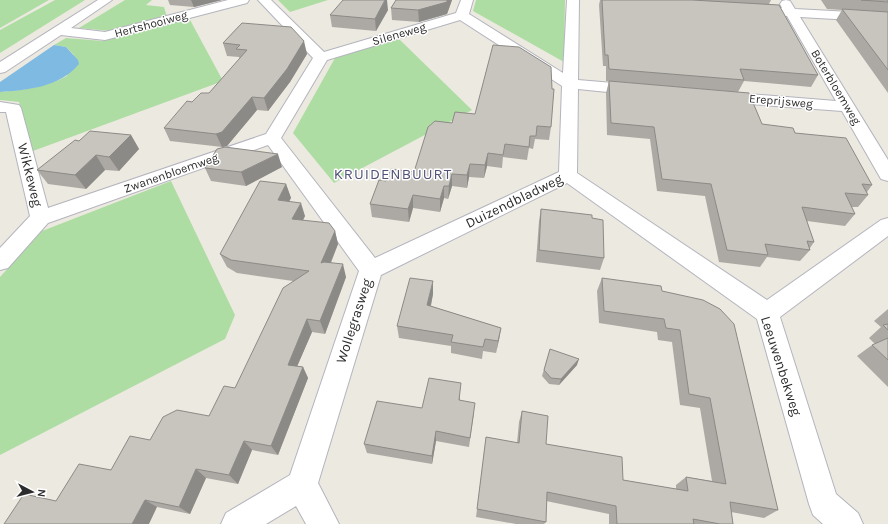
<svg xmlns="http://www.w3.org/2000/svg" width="888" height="524" font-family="Karla,sans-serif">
<rect width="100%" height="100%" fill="#ece9e0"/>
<path fill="#aedda3" d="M0,0H49L0,28Z
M55,0H85L0,53V30Z
M125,0H152L146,5L164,7L167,17L111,31L79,28Z
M278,0H328L290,12Z
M476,0H565L564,62L473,11Z
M189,18L223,81L33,151L19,102L0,100V92C23,90 47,87 67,76L74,55L66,47L54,45L66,38L103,41Z
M399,39L472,110L334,183L293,133L335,58Z
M171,181L235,315L225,339L0,455V277L42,231Z"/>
<path fill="#7fbae2" d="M54,45L66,47L78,60L79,64C60,87 28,90 0,92V82Z"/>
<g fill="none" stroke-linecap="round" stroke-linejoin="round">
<g stroke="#b4b4be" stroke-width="2">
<path id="street" d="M98,0H112L71,28L105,32L228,0H249L247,3L105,40L61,35L5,72L0,73V62Z
M258,0H271L324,52L456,13L461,0H473L469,14L563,73L567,0H579L578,80L637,85L643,87L645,90L643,93L637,95L578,89L577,173L767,300L881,220L888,218V236L780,317L836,494L858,513L863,524H823L813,515L809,504L757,319L567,183L381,275L318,483L339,524H306L296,506L266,524H221L226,513L290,475L359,271L268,145L48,223L8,268L0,270V248L30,216L6,112H0V102L19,105L21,108L48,208L266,134L313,58ZM460,20L562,86L559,172L375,258L281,138L327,60Z
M786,0L790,1L795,9L888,14V22L800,17L888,160V181L881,179L842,111L723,102L717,100L715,97L717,94L723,92L836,101L787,16L753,14L748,13L747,10L748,7L753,6L782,8L780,4L782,1Z"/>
</g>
<use href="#street" fill="#fff" fill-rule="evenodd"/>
</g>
<path fill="#aca9a4" d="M168,0H222L194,7L170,5Z
M396,0H452L447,14L419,22L392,20L391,8Z
M600,0H771L769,4L818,75L811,87L744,81L738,92L606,81V66H603L599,5Z
M821,0H888V93L836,20L842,10L827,9Z
M388,10L376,31L332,27L330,15Z
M242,23L307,54L290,82L268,111L257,110L227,146L222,147L170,141L164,128L192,102L209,93L240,59L239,57L227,56L223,43Z
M609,81L762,124L795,133L872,185L867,192L868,195L858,207H852L855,214L845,226L807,221L814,242L810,248V250L800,261L767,257L760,267L719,262L705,196L657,191L650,139L607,135L606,93Z
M455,112L551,127L549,140L535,139L533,149L529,148L527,160L503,157L502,168L487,166L484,178L469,177L467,188L452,186L448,199L444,198L440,212L413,208L409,222L372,217L370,204L386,181L414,172L452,123Z
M131,135L139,149L119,171L105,170L86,189L48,184L37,170L79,141Z
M282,167L246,186L211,181L205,168Z
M286,184L291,198L289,201L305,216L303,220L335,231L338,244L331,263L346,277L325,334L312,332L297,366L303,367L308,378L278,455L252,450L238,484L206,478L190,514L157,507L56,501L111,470L150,440L209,416L235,388L293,281L237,273L227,267L220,254Z
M541,209L592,218L604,258L600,270L536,262L539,221Z
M602,278L662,291L778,510L764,518L731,512L733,524H609V514L546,501V522L544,524H516L476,517L486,437L517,443L519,422L522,411L546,444L623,480L676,489V485L686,477L712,481L700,408L680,405L672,342L658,340L657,332L599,323L597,291Z
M433,294L431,306L501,328L496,353L483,351L482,359L451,353V346L399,338L397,326Z
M888,309V387L857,356L872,345L875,344L869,338L881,327L874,321Z
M550,349L577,365L559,385L549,384L542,376Z
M460,393V400L474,413L469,447L436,441L432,464L367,453L364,444Z"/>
<path fill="#8c8a86" d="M191,0H222L194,7Z
M385,0H387L388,10L376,31L375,19Z
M447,0H452L447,14L419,22L418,10Z
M304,41L307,54L290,82L268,111L264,98Z
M252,97L257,110L227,146L222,147L216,134Z
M131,135L139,149L119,171L109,157Z
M488,153L487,166L484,178L485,165Z
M278,154L282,167L246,186L241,172Z
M96,155L105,170L86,189L75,175Z
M470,164L469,177L467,188V175Z
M452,174V186L448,199L449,186Z
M286,184L291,198L283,213L278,200Z
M444,186V198L440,212V199Z
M413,195V208L409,222L408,209Z
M301,203L305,216L297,232L292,219Z
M335,231L338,244L325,276L321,263Z
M343,264L346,277L325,334L320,321Z
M433,281V294L428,318L427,305Z
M307,319L312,332L293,376L288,365Z
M501,328L499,340L496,353L498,341Z
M579,359L577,365L559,385L561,379Z
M303,367L308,378L278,455L271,446Z
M436,431V441L432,464V456Z
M244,441L252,450L238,484L229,475Z
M196,469L206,478L190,514L179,507Z
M145,500L157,507L149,524H132Z"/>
<path fill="#c8c5bf" stroke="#8c8a86" d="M343,0H385L375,19L330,15Z
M396,0H447V2L418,10L391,8Z
M602,0H692L779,5L818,75L740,69L744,80L609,69L608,55H605Z
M861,0H888V2Z
M842,9L888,12V70Z
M242,23L291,27L304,41L287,69L264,98L252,97L222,132L216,134L164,128L187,101L192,102L201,93H209L247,50L236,49L240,45L223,43Z
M493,45L519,47L551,67L552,89H554L551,127L537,126L536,136H530L529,147L505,144L503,155L488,153L485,165L470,164L467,175L452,174L449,186H444L440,199L413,195L408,209L370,204L379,180L386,181L391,169L414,172L428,127L435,121L452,123L455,112L475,114Z
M609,81L749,93L762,124L793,128L795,133L846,138L872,185L862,184L868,195L845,193L855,214L802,207L814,242L807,241L810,250L765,244L768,255L727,250L711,184L662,179L654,127L611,123Z
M90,131L131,135L109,157L96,155L75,175L37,170L75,140L79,141Z
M225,147L278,154L241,172L205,168L217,149Z
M260,181L286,184L278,200L301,203L292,219L329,223L335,231L321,263L324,262L343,264L320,321L307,319L288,365L303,367L271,446L244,441L229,475L196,469L179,507L145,500L132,524H4L24,494L56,501L79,464L111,470L130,436L150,440L163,417L177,410L209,416L224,386L235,388L283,288L309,271L231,260L220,254Z
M541,209L592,215V218L603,220L604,258L539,250Z
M410,278L433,281L427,305L501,328L498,341L485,339L483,347L451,342L453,335L397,326Z
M602,278L661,286L662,291L703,300L720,309L734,324L778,510L730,502L733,524H720L693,519L694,524H617L616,506L547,492L546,522L477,509L486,437L519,443L522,411L548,416L546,444L622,457L623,480L688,491L686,477L726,484L710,398L689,394L680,330L666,328L664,319L604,311Z
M888,324V330L883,325Z
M888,338V360L872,345Z
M550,349L579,359L561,379L551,378L544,370Z
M429,378L461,383L459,400L475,403L470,438L436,431L432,456L364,444L377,401L422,408Z"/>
<g text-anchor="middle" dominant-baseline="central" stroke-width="3" stroke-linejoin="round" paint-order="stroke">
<g font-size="12" fill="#2c2c2c" stroke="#fff">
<text transform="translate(151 24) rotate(-15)">Hertshooiweg</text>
<text transform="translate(399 34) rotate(-16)">Sileneweg</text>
<text transform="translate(836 87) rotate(59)">Boterbloemweg</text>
<text transform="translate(781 101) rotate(5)">Ereprijsweg</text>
<text transform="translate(171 173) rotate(-19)">Zwanenbloemweg</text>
</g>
<g font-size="14" fill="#2c2c2c" stroke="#fff">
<text transform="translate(30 175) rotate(76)">Wikkeweg</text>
<text transform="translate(514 201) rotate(-26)">Duizendbladweg</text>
<text transform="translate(354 321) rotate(-72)">Wollegrasweg</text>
<text transform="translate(781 366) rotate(72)">Leeuwenbekweg</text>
</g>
<g font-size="15" letter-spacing="1" fill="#515279" stroke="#fff">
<text x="393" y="174">KRUIDENBUURT</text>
</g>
</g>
<g transform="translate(32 492) rotate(97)" stroke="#ffffff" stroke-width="3" paint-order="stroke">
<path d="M0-3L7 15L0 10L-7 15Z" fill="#2c2c2c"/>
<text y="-6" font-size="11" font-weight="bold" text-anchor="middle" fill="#2c2c2c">N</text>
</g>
</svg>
